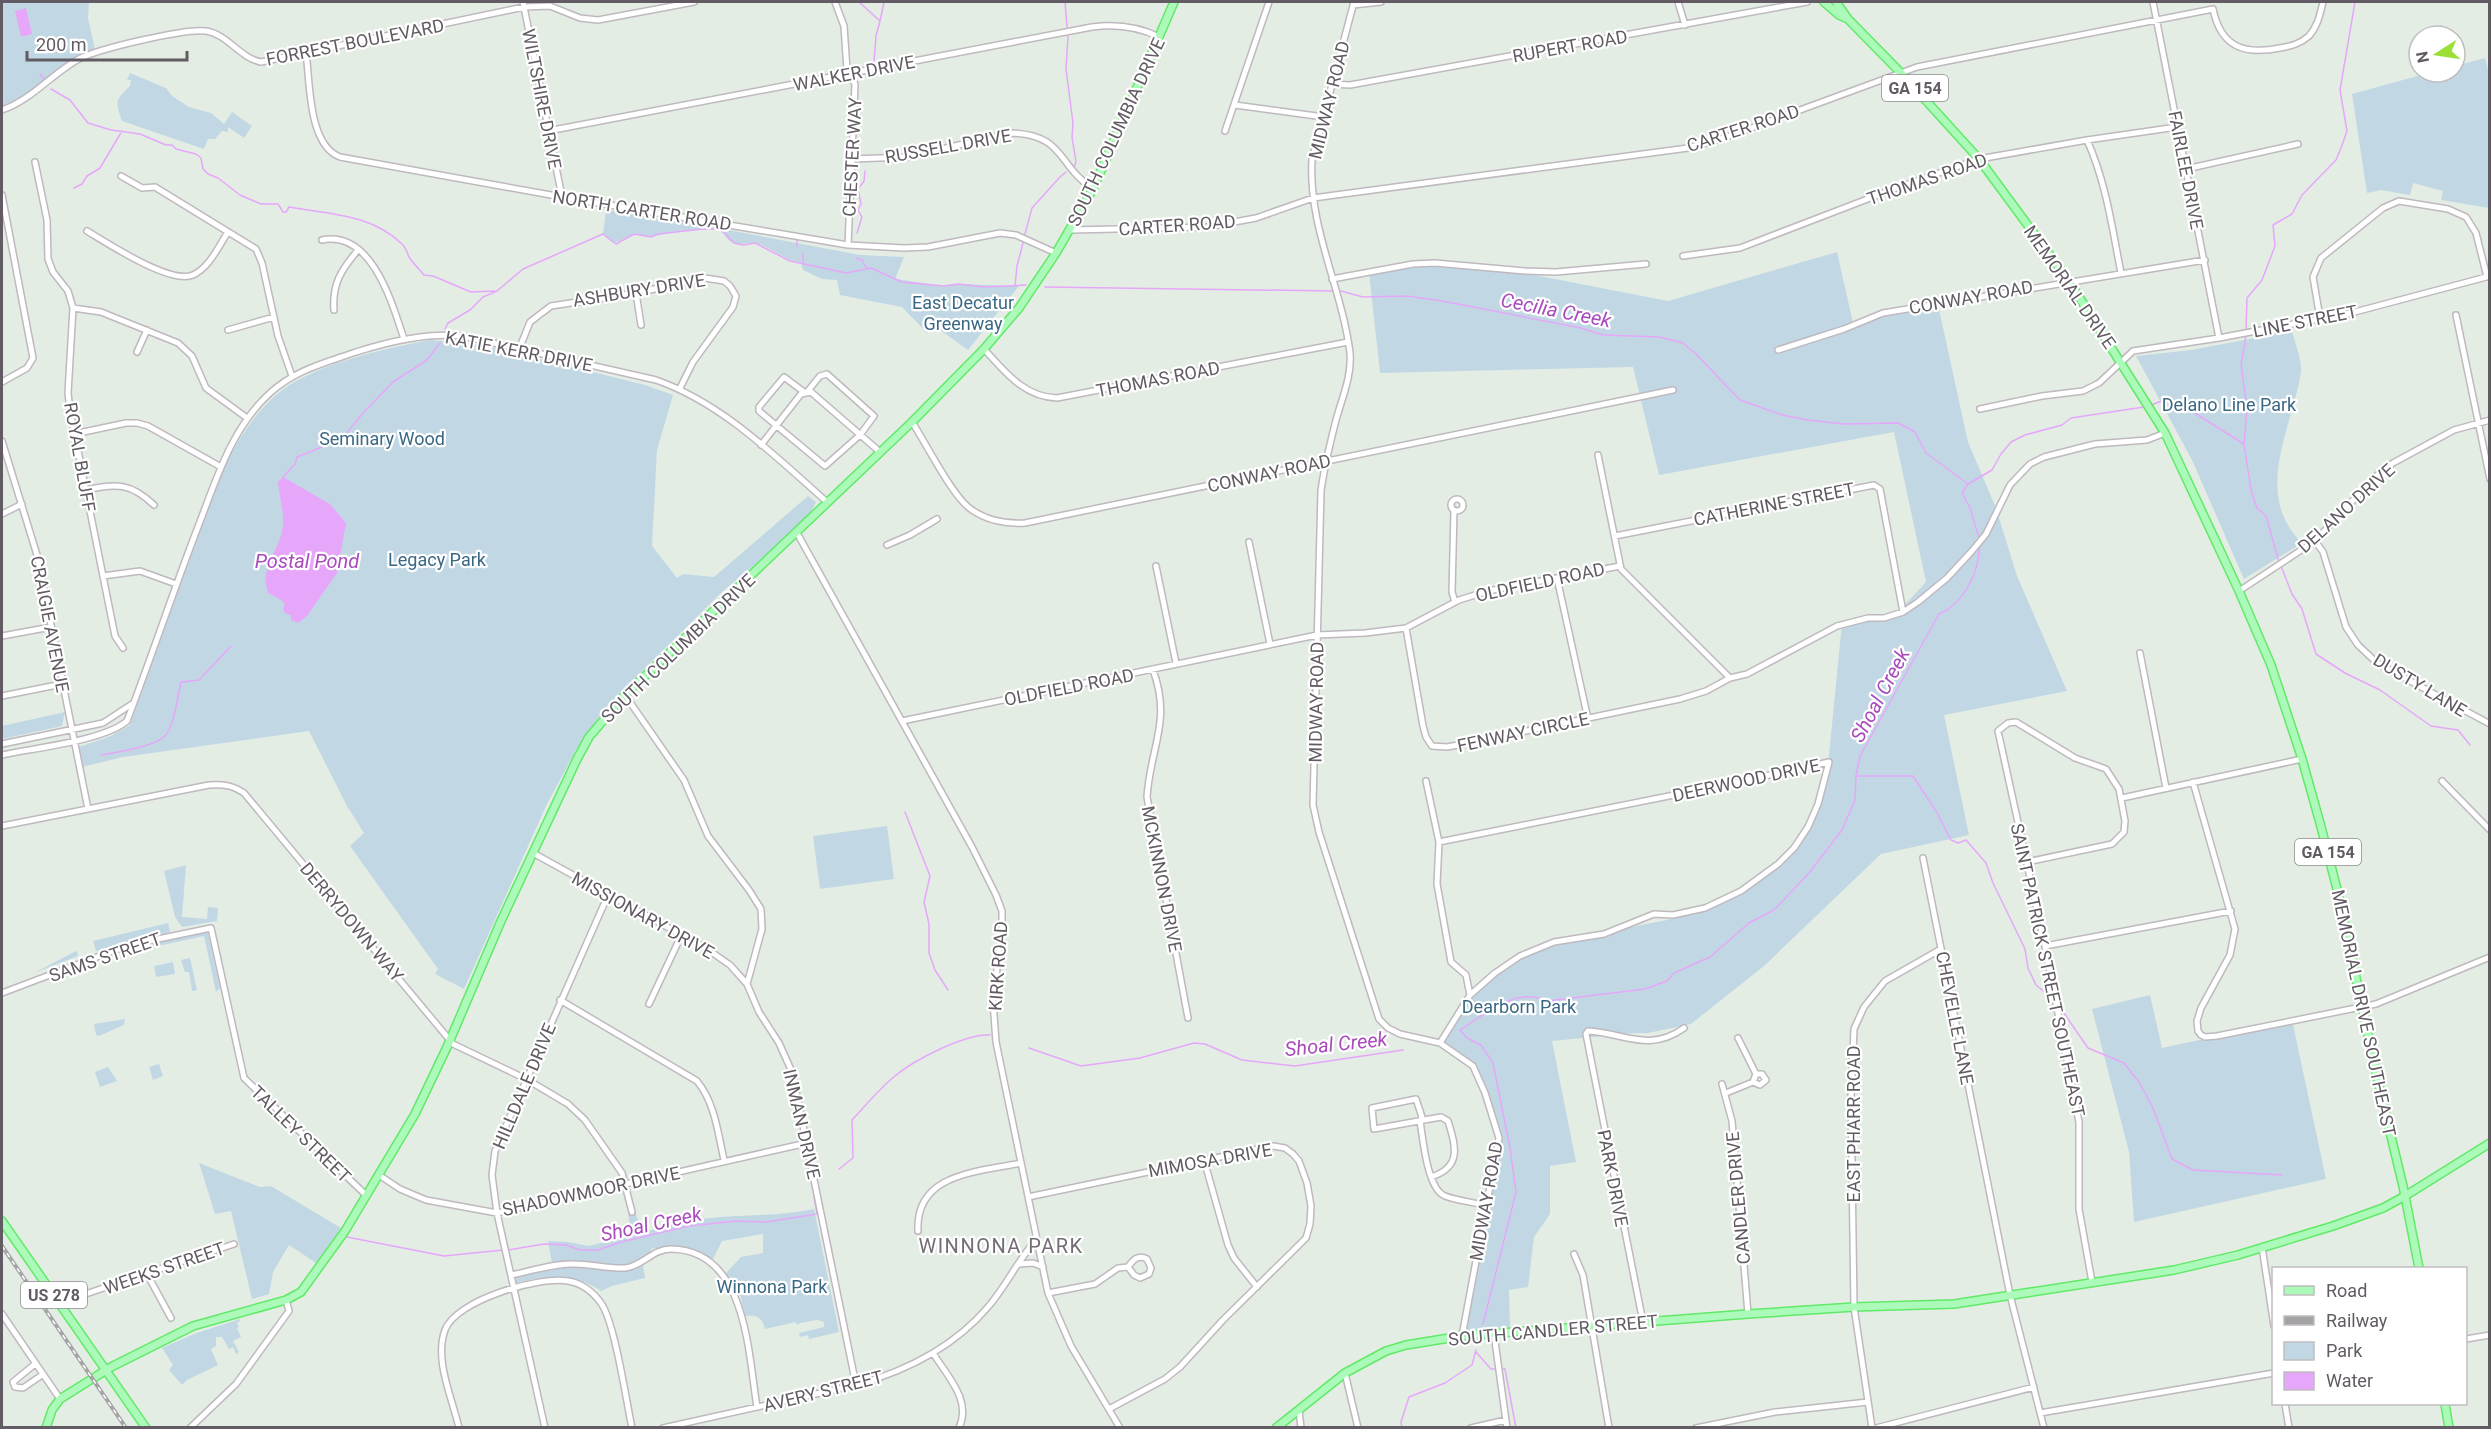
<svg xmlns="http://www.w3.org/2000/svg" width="2491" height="1429" font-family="Roboto,sans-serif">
<rect width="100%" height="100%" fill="#e3ede4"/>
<path fill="#c1d8e4" d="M2,2H89L88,18L95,50L83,54L2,114Z
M2485,58L2490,78L2489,208L2441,200L2443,191L2413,183L2410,195L2381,190L2367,193L2352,94L2432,72H2455V66Z
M130,73L166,88L172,96L189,107L211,113L224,124L232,112L252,126L244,138L228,127V132L222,131L215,139H208L204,149L122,121C115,100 115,101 130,86L131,80H127Z
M606,210L691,223L860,255L904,257L895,279L944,286L958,284L1019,286L968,350L933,325L927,333L902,307L840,295L837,280L822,279L803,270L801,263C785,260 774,250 759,244C750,240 741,247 731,242C725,238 725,232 718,229L679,231L651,237L638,234L613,243L603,234Z
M1837,252L1853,323L1937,300L1968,442L1996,508L2017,576L2067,691L1944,715L1969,835L1881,854L1764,966L1691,1024L1648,1033H1634L1552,1041L1576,1162L1550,1166V1214L1534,1237L1528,1287L1509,1290L1510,1327L1464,1331C1467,1305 1469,1278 1474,1253C1487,1189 1515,1125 1472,1066C1465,1056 1450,1048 1440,1040L1457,1023L1464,1008L1495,970L1539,945L1667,920L1740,892L1793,850L1819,803L1829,755L1842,623L1899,611L1926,582L1894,432L1659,475L1633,367L1380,373L1369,273L1431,262L1499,268L1668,301Z
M2292,331C2295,343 2302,360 2301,372C2292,429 2252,494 2302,543L2244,579L2192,460L2136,356L2191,350Z
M430,340L484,345L645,385L673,395L657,450L652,546L677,578L683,574L714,577L808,496L816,502L810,514L792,534L722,592L606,707L577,748L546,806L464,989L435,974L438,969L350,846L364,833L347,806L309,731L123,757L82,767L79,747L111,736L130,725C148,675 166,625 184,575C206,513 225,440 276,395C310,365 386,348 430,340Z
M65,712L62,726L2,739V726Z
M887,826L894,879L820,889L813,836Z
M186,865L182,917L207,919L208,907L218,908L217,921L182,927L175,917L164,871Z
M168,923L170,932L96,951L93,941Z
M208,933L220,988L216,992L204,936L149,948L147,943L193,934Z
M77,951L78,956L34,973L74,952Z
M190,958L197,990L192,991L189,972H185L181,960Z
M173,962L175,974L156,977L154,966Z
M2150,995L2162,1048L2292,1020L2326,1179L2134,1222L2129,1152L2092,1009Z
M125,1019L124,1025L99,1036L96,1035L94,1024Z
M159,1064L163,1076L153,1080L149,1067Z
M108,1067L117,1081L100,1087L95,1072Z
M199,1163L260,1187L271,1186L341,1228L316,1263L289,1245L273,1272L269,1294L252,1299L231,1211L215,1214Z
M814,1209L839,1332L809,1339L808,1335L800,1337L799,1333L824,1327V1322L817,1320L800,1323L797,1325L796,1322L765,1329C762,1317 757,1315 745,1316L741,1297L726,1273L741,1257L763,1253V1234L722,1241L713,1259C691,1246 676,1244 651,1249L652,1257L643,1265L645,1278L612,1286L601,1291C575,1273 545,1276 516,1283L514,1272L552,1263L548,1241L568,1242L589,1246L632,1235L628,1214L635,1211L642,1232C662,1228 681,1221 701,1219C740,1214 776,1217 814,1209Z
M240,1319V1321L237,1323L239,1327L237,1328L241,1337L233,1341L239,1352L236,1354L233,1347L229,1349L222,1337H216V1346L211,1349L218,1365L187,1380L182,1385L169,1370L173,1365L162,1348L194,1334Z"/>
<path fill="#e6a7fa" d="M26,8L32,34L21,37L15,11Z
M283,477L330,504L346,523L337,573L307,616L298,623L291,620V616L284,612L283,608L285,604L281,600L268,593C259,565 280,552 283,525C284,509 279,497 278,482Z"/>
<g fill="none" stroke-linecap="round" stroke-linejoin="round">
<path stroke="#e6a7fa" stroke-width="1.5" d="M859,2L880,21L876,36L874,61
M1065,2L1067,27
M880,21L884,2
M1068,36L1066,69L1073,123L1072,137L1076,162L1074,167
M40,74L44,79
M51,89L70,100L88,123L111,130L140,134L166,145H172L176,149L196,154L201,158L203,169L208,174L218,178L240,195L261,204H278L283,212H286L289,207C329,214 371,214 402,244C406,248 407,252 409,257C413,263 419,269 424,275L433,276L471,292L494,291
M74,188L82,184L87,176L100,168L122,131
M857,233L862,217L858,210L861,204L858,189L864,181L865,171
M1025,234L1032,208L1060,177L1066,172
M797,239V246
M856,258L862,260L867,269
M803,262V254
M1015,286L1017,266L1023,243
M1045,287L1334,291
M1341,291L1363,297L1407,296L1442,301L1581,328L1603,335L1659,337L1683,343L1695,353L1740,400L1782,415L1808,420L1844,424L1898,423L1915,432L1926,453L1968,484
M445,329L448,323L470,310L483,297L497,291L523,269L603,234L616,244L634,234L651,237L658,234L703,229H718L723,232L734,243L743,245L755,243L790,261L846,273L871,268L902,282L944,286L958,284L984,287L1026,285
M2246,330L2247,298L2262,280L2275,246L2273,225L2292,214L2302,195L2336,160L2341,148L2347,131L2340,90L2355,2
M2246,335L2241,365L2247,408L2244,444L2251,490L2257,508L2266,516L2279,562
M2151,405L2164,400L2177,402L2244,444
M283,477L295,464L297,457L342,439L363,413L393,382L427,360L440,343
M1979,538L1970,508L1962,493L1968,484L1992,470L2001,454L2011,442L2025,435L2062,425L2071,418L2144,407
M2281,566L2292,594L2302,609L2316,654L2345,673L2380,690L2431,726L2458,730L2470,745
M101,755C117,752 154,747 165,736C174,727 178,695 181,682L199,680L231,646
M1856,776H1913L1936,811L1951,840L1958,843L1966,840L1986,863L1993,883L2025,949L2028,968L2036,985L2052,998
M905,812L930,876L924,902L929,924V953L935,970L948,990
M2059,1006L2088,1048L2124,1063L2139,1082L2153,1108L2172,1159L2193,1170L2282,1175
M1029,1048L1081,1066L1140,1058L1194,1043L1205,1044L1242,1060L1295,1066L1403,1050
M839,1169L853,1158L852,1120C865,1106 881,1087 895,1076C914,1060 966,1033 990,1035
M347,1237L444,1256L503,1250
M508,1250L544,1244L566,1245L580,1250H598L621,1242L689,1226L736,1221L766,1222L817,1214L811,1178
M1483,1324L1516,1192L1510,1148L1493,1063L1481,1045L1467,1038L1460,1030C1485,1014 1517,986 1547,1001L1645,989L1667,981L1674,973L1710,957L1749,923L1774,910L1809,873L1842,830L1855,800L1856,776L1860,756L1939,614C1963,604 1980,572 1979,546
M1476,1352L1491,1369H1497
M1501,1369H1505L1516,1428
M1402,1428L1401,1422L1409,1397L1445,1383L1472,1365L1476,1350"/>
<g stroke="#bfb8bf" stroke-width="8">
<path id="minor" d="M523,2L562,197
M835,2L844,26L847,70L855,84L848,245
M1354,2L1312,160C1308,227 1342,288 1350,353C1352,376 1342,398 1336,420C1330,444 1324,467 1321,491L1313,805L1319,832L1379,1019L1388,1028L1400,1034L1440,1043L1473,1066L1485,1093L1499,1138L1462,1336
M1678,2L1685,25
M2153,2L2219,338
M1353,5L1381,2
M2213,9C2221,48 2245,55 2280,48C2291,46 2300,44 2309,36C2318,26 2320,14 2323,2
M306,52C310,82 308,145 340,157L562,197L848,245L904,248L928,247L1000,233L1016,235L1056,253
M1332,84L1350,85L1807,2
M1235,105L1324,117
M2,110C31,100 51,75 77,60C96,49 186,28 206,31C227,34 240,58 261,62L524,7L550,6L580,18L598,20L694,2
M548,131L1092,27C1116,24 1137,26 1159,37
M1225,131L1269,2
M2087,140C2106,182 2112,227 2121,273
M852,159L906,157L1012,133C1065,135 1057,165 1093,189
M35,162L47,220L48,259L53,272L68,291L73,308L68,393L70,411L115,636L123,648
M2186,169L2298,144
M121,176L142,188L155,187L256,249L262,263L278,336L292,376
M2,195L33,358L27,368L2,382
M1071,230L1207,227L1256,218L1313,198L1688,148L1724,138L1917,67L2213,9
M87,231C107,243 171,285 193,275C210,267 218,247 228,232
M322,240C372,230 392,303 404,339
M1683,256L1740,248L1891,190L1979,159L2087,140L2177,127
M1332,279L1413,264L1435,263L1525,271L1556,272L1646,264
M636,293L641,325
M73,308L101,312L178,343L192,356L206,388L247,418
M334,310C332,284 341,270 358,250
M2456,315L2490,479
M2320,318L2313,277L2321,258L2383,208L2399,201L2448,209L2466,217L2476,233L2487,277
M228,330L274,317
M520,347L530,322L551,306L636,293L705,278L724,281L730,286L736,296L733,307L693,362L680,388
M984,349C1005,372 1024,397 1057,398L1348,342
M1778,350L1844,329L1883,313L2205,260
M137,352L147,330
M804,392L784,377L759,407V411L825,466L860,435L874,416L827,374L820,376L807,392
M1980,409L2042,396L2083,391L2099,383L2133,351L2219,338L2351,313L2490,276
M912,422C926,443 953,498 972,510C988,521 1006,524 1025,523L1673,390
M74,434L126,423H137L148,426L221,467
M2,441L37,555L88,809
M761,445L801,394L811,392L880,452
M1598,455L1621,569L1730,678
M86,490C116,483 131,483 154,505
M1451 505a6 6 0 1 1 12 0a6 6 0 1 1-12 0Z
M1454,510L1452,592L1455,602
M2,514L22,504
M797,533L972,847L996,895L1002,911V928L993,1001L996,1042L1048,1293L1071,1346L1120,1428
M1615,536L1874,485L1880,489L1903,612
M2315,541L2323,552L2346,627L2358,645L2377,663L2490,724
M1249,542L1270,644
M887,545L910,535L937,519
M1156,566L1176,663
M103,576L140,571L176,584
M1557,578L1588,719
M2239,591L2315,541L2375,477L2393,463L2454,430L2490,420
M1406,628L1423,726L1426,737L1432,746L1447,747L1469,743L1680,699L1706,691L1730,678L1747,674L1837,626L1868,618H1884L1903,612L1918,602L1947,578L1972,551L1986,534L2010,485L2030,464L2044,457L2095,444L2147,440L2165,433
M2,636L51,627
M2140,653L2166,788
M1153,670C1172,721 1150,748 1147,797L1188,1018
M625,695L684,780L708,836L749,890L761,909L762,929L747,984L759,1012L779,1043L792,1072L856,1385
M2,696L62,684
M902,721L1317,635L1365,633L1406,628L1459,600L1488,591L1620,566
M2,744L103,723L132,704
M2,755C34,748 103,741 127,721C151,658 172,595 196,532C215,484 230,429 270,393C295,370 325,363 356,352C391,341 426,333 463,336L656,380C722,403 775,456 827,502
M1426,781L1439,842L1437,884L1451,962L1466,975L1470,995
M2442,781L2490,830
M2193,782L2235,929L2230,955L2201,1008L2197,1021L2198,1031L2201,1035L2205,1037L2217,1036L2376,1004L2490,957
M2122,798L2302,759
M2,826L209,785C223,784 232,785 244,793L453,1044L526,1079L568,1104L585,1120L622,1173L632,1212
M1439,842L1724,785L1829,762L1818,804L1808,827L1794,848L1778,864L1741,891L1705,908L1673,915L1654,914L1604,934L1554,942L1520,956L1495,973L1470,995L1440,1043
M533,853L707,949L730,965L747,984
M1923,858L2010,1295L2044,1428
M2027,862L2112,844L2124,832L2125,821L2119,789L2106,769L2075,758L2016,722L2008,723L1998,731L2045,946L2079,1122V1209L2092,1282
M2045,946L2231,911
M2,993L129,945L211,928L244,1078L367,1196
M560,1000L697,1081C715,1103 718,1133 724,1160
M649,1004L681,936
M1753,1082L1760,1085L1766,1080L1762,1074H1756
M1722,1084L1732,1121L1748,1314
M1726,1093L1753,1082L1756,1074L1738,1038
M1204,1160L1228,1245L1234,1258L1257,1287
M379,1175L400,1189L426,1200L497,1213L807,1143
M1431,1177C1462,1167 1456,1147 1448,1121L1441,1117L1374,1129L1372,1108L1416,1099L1422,1117L1420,1121C1423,1139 1427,1189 1445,1196C1458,1201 1474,1202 1487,1206
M1028,1197L1273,1146L1285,1148L1293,1154L1299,1161L1307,1183L1311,1206L1310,1224L1306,1238L1223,1320L1180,1367L1165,1379L1109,1409
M918,1231C915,1173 978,1172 1021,1163
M2262,1247L2274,1326
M1574,1254L1583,1275L1609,1428
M1019,1264L1033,1263L1043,1267
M147,1274L171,1318
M511,1275C532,1271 554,1263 575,1264C591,1264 609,1269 625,1268C643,1266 652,1249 671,1249C747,1250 748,1353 757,1407
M1048,1293L1095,1284L1118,1268L1128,1267L1134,1275L1140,1278L1149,1274L1151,1268L1147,1259C1138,1254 1133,1260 1128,1267
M59,1303L234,1244
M2,1314L60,1399
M1643,1322L1586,1034L1588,1031C1624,1033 1649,1053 1684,1028
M1494,1334L1507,1428
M2466,1339L2490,1335
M933,1353C947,1376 972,1400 959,1428
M35,1364L13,1382L15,1387L23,1388L42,1375
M1345,1373L1358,1428
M2285,1404L2289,1428
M1299,1410L1301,1428
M2040,1413L2274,1373
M190,1428L236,1384L289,1311L286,1300
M459,1428C452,1397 434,1360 445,1330C456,1300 539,1276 568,1281C581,1283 593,1292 601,1303C615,1323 626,1400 632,1428
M545,1428L497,1213L492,1175L495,1151L608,895
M663,1428L856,1385C906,1371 954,1347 988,1307C1006,1286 1018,1260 1036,1240
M1471,1428L1506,1420
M1696,1428L1775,1412L1868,1402
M1872,1428L1854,1307L1851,1097L1854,1029L1864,1007L1885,981L1941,949
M1876,1428L2034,1387"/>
</g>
<g stroke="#61e968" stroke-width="10">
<path id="major" d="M1824,2L1839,15L1848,19
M1836,2L1848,19L1900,72L1979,159L2069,281L2165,433L2239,591L2271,665L2302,759L2320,823L2337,889L2382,1099L2403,1186L2419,1268
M2,1221L146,1428
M2445,1404L2449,1428
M46,1428L52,1410L60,1399L111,1367L193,1326L286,1300L301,1292L345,1231L415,1114L447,1047L501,921L577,759L589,737L625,695L912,422L984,349L1019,308L1056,253L1093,189L1174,2
M1276,1428L1345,1373L1386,1351L1406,1345L1462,1336L1748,1314L1854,1307L1954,1304L2174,1270L2238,1255L2333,1226L2383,1208L2405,1196L2490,1143"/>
</g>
<use href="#minor" stroke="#fff" stroke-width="5"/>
<use href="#major" stroke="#acfab9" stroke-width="7"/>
<g stroke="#a5a3a6" stroke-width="4">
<path id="rail" d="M2,1246L126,1428"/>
</g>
<use href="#rail" stroke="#fff" stroke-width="1.5" stroke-dasharray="4.5" stroke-linecap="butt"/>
</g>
<g text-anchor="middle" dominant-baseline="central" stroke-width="4.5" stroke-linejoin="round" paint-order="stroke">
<g fill="#fff" stroke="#918c92" stroke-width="1.5">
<rect x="1882" y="75" width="66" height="26" rx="4.5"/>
<rect x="2295" y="839" width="66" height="26" rx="4.5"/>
<rect x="21" y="1282" width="66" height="26" rx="4.5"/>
</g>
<g font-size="16" font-weight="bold" fill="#625b63">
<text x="1915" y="88">GA 154</text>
<text x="2328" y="852">GA 154</text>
<text x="54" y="1295">US 278</text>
</g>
<g font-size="18" fill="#625b63" stroke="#fff">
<text transform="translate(355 42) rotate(-11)">FORREST BOULEVARD</text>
<text transform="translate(1570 46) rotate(-10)">RUPERT ROAD</text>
<text transform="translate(854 73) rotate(-11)">WALKER DRIVE</text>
<text transform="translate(542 99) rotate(79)">WILTSHIRE DRIVE</text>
<text transform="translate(1329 100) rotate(-76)">MIDWAY ROAD</text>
<text transform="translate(1743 128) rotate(-18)">CARTER ROAD</text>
<text transform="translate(1116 132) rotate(-65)">SOUTH COLUMBIA DRIVE</text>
<text transform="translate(948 146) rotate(-10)">RUSSELL DRIVE</text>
<text transform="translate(852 157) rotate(-87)">CHESTER WAY</text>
<text transform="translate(2186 170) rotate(79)">FAIRLEE DRIVE</text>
<text transform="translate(1927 179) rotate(-19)">THOMAS ROAD</text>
<text transform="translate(642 210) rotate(9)">NORTH CARTER ROAD</text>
<text transform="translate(1177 225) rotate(-4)">CARTER ROAD</text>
<text transform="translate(2070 287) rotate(55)">MEMORIAL DRIVE</text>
<text transform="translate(639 290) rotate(-9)">ASHBURY DRIVE</text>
<text transform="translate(1971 297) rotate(-10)">CONWAY ROAD</text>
<text transform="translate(2305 321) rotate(-11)">LINE STREET</text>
<text transform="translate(519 351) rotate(11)">KATIE KERR DRIVE</text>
<text transform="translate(1158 379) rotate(-11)">THOMAS ROAD</text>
<text transform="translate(80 457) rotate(80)">ROYAL BLUFF</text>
<text transform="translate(1269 473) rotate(-12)">CONWAY ROAD</text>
<text transform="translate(1774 504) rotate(-11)">CATHERINE STREET</text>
<text transform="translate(2346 508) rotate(-42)">DELANO DRIVE</text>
<text transform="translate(1540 582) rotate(-12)">OLDFIELD ROAD</text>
<text transform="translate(50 624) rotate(79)">CRAIGIE AVENUE</text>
<text transform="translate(678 648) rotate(-44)">SOUTH COLUMBIA DRIVE</text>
<text transform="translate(2420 685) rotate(31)">DUSTY LANE</text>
<text transform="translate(1069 687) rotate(-11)">OLDFIELD ROAD</text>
<text transform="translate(1316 702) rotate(-89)">MIDWAY ROAD</text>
<text transform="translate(1523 732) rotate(-12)">FENWAY CIRCLE</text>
<text transform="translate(1746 780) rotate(-12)">DEERWOOD DRIVE</text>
<text transform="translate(1162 879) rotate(79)">MCKINNON DRIVE</text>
<text transform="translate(643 915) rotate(29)">MISSIONARY DRIVE</text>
<text transform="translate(352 922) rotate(50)">DERRYDOWN WAY</text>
<text transform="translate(105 957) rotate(-19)">SAMS STREET</text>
<text transform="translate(998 966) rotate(-86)">KIRK ROAD</text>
<text transform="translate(2048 970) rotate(78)">SAINT PATRICK STREET SOUTHEAST</text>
<text transform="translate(2364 1013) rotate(78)">MEMORIAL DRIVE SOUTHEAST</text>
<text transform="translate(1955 1018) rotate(79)">CHEVELLE LANE</text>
<text transform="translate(524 1086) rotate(-67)">HILLDALE DRIVE</text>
<text transform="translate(802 1124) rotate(77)">INMAN DRIVE</text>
<text transform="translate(1853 1124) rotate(-90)">EAST PHARR ROAD</text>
<text transform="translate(301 1134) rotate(44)">TALLEY STREET</text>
<text transform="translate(1210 1160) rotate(-10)">MIMOSA DRIVE</text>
<text transform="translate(1613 1178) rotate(79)">PARK DRIVE</text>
<text transform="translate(591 1191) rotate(-12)">SHADOWMOOR DRIVE</text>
<text transform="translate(1738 1198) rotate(-95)">CANDLER DRIVE</text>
<text transform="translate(1486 1201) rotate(-80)">MIDWAY ROAD</text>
<text transform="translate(164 1268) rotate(-19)">WEEKS STREET</text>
<text transform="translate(1553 1330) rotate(-5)">SOUTH CANDLER STREET</text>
<text transform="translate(823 1391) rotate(-14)">AVERY STREET</text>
</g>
<g font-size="18" fill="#3a6883" stroke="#fff">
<text x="963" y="302">East Decatur<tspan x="963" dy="21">Greenway</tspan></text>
<text x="2229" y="404">Delano Line Park</text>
<text x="382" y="438">Seminary Wood</text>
<text x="437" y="559">Legacy Park</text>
<text x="1519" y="1006">Dearborn Park</text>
<text x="772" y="1286">Winnona Park</text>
</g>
<g font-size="20" font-style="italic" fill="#aa4bbc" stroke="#fff">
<text transform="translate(1556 310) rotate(11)">Cecilia Creek</text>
<text x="307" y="561">Postal Pond</text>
<text transform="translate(1880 695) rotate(-62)">Shoal Creek</text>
<text transform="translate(1336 1044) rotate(-6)">Shoal Creek</text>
<text transform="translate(651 1224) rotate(-12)">Shoal Creek</text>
</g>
<g font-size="20" letter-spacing="1.5" fill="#746d75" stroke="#fff">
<text x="1001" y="1246">WINNONA PARK</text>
</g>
</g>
<rect width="2491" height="1429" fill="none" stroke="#625b63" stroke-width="6"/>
<rect x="2272" y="1267" width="195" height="138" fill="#ffffff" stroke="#c0bdc1" stroke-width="1.5"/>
<rect x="2284" y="1286" width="30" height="9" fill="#acfab9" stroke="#c0bdc1" stroke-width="1.5"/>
<text x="2326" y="1297" font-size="18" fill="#625b63">Road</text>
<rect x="2284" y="1316" width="30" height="9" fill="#a5a3a6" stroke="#c0bdc1" stroke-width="1.5"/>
<text x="2326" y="1327" font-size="18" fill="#625b63">Railway</text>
<rect x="2284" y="1342" width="30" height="18" fill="#c1d8e4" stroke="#c0bdc1" stroke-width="1.5"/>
<text x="2326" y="1357" font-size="18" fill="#625b63">Park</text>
<rect x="2284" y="1372" width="30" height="18" fill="#e6a7fa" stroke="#c0bdc1" stroke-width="1.5"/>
<text x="2326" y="1387" font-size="18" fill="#625b63">Water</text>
<g transform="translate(2437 54) rotate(258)"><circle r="28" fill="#ffffff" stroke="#c0bdc1" stroke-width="1.5"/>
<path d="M0-4.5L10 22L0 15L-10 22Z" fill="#9bdf38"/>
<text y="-9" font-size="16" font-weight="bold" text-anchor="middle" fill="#625b63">N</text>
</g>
<path d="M27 51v9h160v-9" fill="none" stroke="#625b63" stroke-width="3"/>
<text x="36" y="51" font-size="18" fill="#625b63" stroke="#ffffff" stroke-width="4.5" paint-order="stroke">200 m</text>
</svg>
